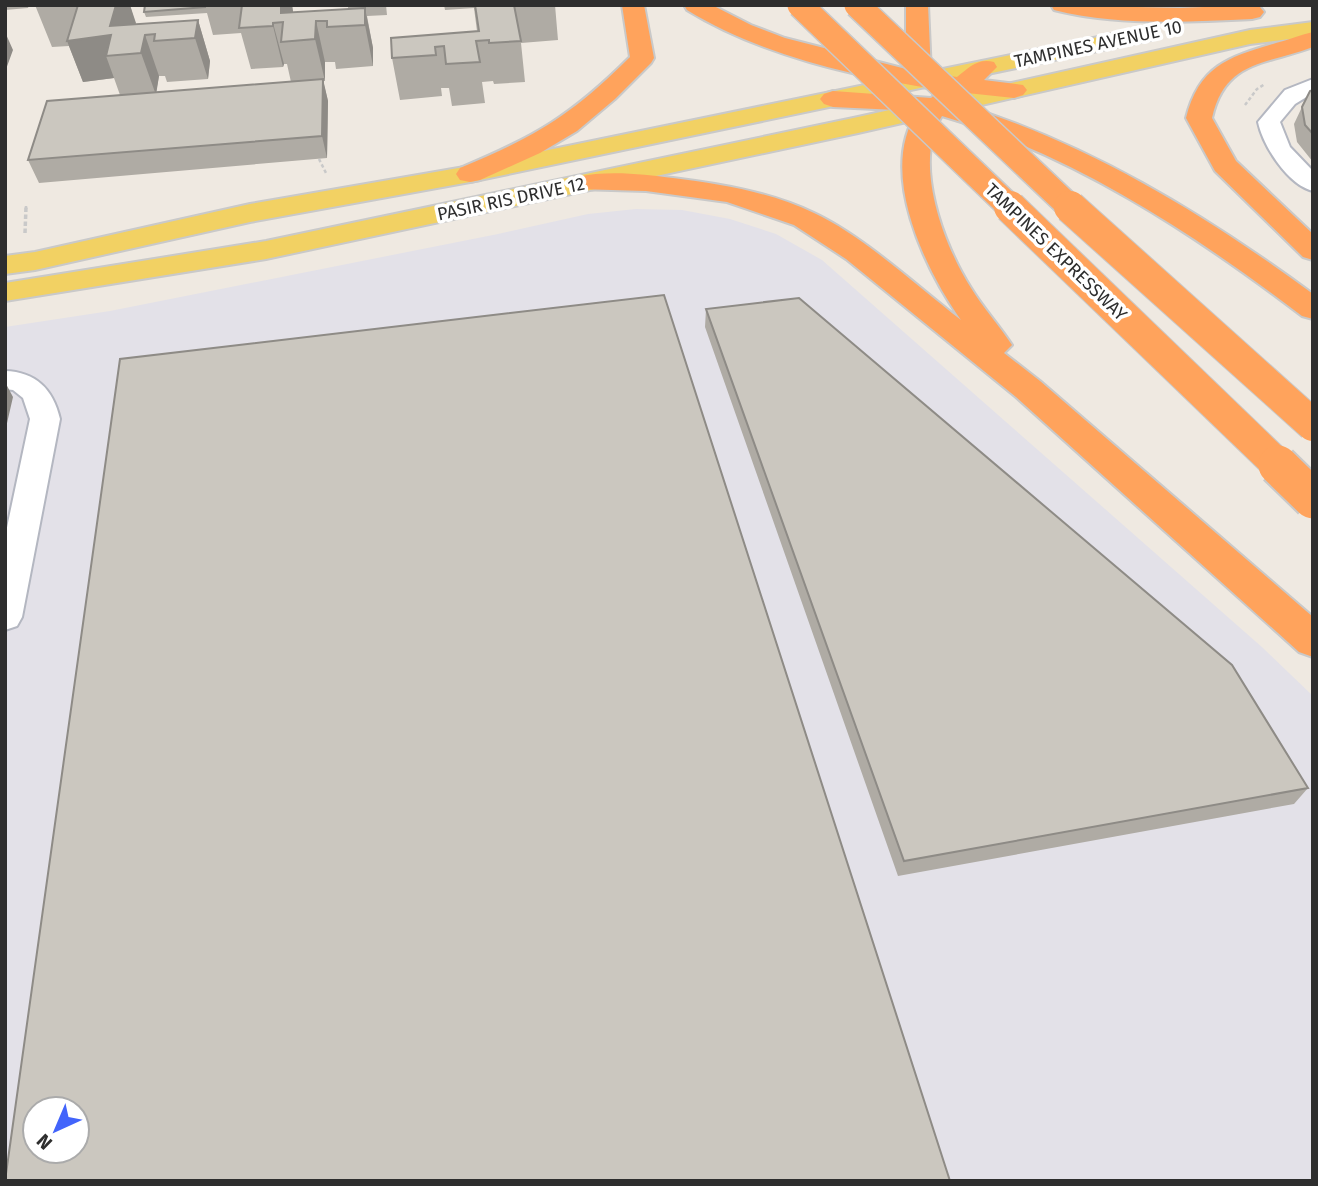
<svg xmlns="http://www.w3.org/2000/svg" width="1318" height="1186" font-family="'Fira Sans',sans-serif">
<rect width="100%" height="100%" fill="#efe9e1"/>
<path fill="#e3e1e8" fill-rule="evenodd" d="M636,209L682,210L730,219L776,234L822,260L1263,648L1313,696V1181H5V327L110,311L498,234L588,214ZM35,1109H77V1151H35Z"/>
<g fill="none" stroke-linecap="round" stroke-linejoin="round">
<g stroke="#b4b7c1" stroke-width="4">
<path id="minor" d="M1313,79V93L1295,104L1280,122L1290,147L1313,171V191C1288,185 1263,146 1258,122L1285,90Z
M5,371C36,372 53,389 60,419L22,617L17,626L5,630V537L30,419L23,398L13,390L5,389Z"/>
</g>
<g stroke="#c9c9c9" stroke-width="4">
<path id="major" d="M1313,22V36L1250,44L858,133L266,259L5,301V283L266,241L858,117L1250,30Z
M1147,27L1155,29L1159,34L1155,39L470,182L250,222L35,270L5,274V256L35,252L250,204L470,166Z"/>
</g>
<g stroke="#c9c9c9" stroke-width="4">
<path id="highway" d="M622,5H644L654,58L651,63L615,99L577,131L540,153L480,180L470,182L460,180L456,174L460,168C535,137 572,115 630,57Z
M684,5H712L751,25L785,38L906,69V5H928L931,73L957,77C969,68 977,58 994,62L997,67L984,80L1023,85L1027,90L1023,95L1014,98L967,93L955,103C1085,141 1204,214 1313,294V319L1302,316C1193,233 1074,155 942,116C912,162 944,246 971,288C983,308 999,325 1012,345L1004,353L1040,381L1313,617V657L1299,652L1016,397L846,259L794,225L727,202L646,191L577,189L573,183L577,177C607,170 643,174 673,178C721,184 770,192 814,213C862,235 918,287 961,320C925,269 877,171 918,111L833,107L824,104L820,99L824,94L833,91L931,98L940,90C855,76 762,56 687,10Z
M1051,5L1180,8L1253,5L1260,7L1264,12L1260,17L1252,19C1186,22 1118,26 1054,10Z
M1313,32V47C1265,65 1225,60 1212,118L1236,161L1313,234V260L1303,257L1215,171L1186,118C1199,66 1228,57 1276,43C1288,40 1300,35 1313,32Z"/>
</g>
<path stroke="#c9c9c9" stroke-width="2.5" stroke-dasharray="3.5 2.5" stroke-linecap="butt" d="M1245,105L1257,89L1265,84
M319,159L326,173
M26,209V206"/>
<path stroke="#c9c9c9" stroke-width="3.5" stroke-dasharray="4.5 2.5" stroke-linecap="butt" d="M25,233L26,207"/>
<use href="#minor" fill="#fff" fill-rule="evenodd"/>
<use href="#major" fill="#f2d163" fill-rule="evenodd"/>
<use href="#highway" fill="#ffa35c" fill-rule="evenodd"/>
<g stroke="#c9c9c9" stroke-width="28" stroke-linecap="butt">
<path id="highway-bridge-far2" d="M800,5L1012,209
M857,5L1072,209"/>
</g>
<g stroke="#c9c9c9" stroke-width="34" stroke-linecap="butt">
<path id="highway-bridge-far1" d="M1010,207L1280,467
M1070,207L1313,425"/>
</g>
<g stroke="#c9c9c9" stroke-width="43" stroke-linecap="butt">
<path id="highway-bridge" d="M1278,465L1313,499"/>
</g>
<use href="#highway-bridge-far2" stroke="#ffa35c" stroke-width="25"/>
<use href="#highway-bridge-far1" stroke="#ffa35c" stroke-width="32"/>
<use href="#highway-bridge" stroke="#ffa35c" stroke-width="39"/>
</g>
<path fill="#afaba4" d="M5,5H29L28,8L5,10Z
M35,5H130L135,24L198,20L210,61L208,79L167,82L165,76H159L156,92L291,82L287,64H284L283,67L251,69L241,33L213,35L207,13L146,17L144,12L145,5H292L293,13L348,9V5H386L387,15L367,16L373,48V66L336,69L335,62H325V81H323L328,101L327,158L39,183L28,160L120,95L114,78L83,82L69,46L52,47Z
M444,5H555L558,40L521,43L525,82L494,84L493,81L482,82L485,103L452,106L449,88H441L442,96L400,100L392,58L477,31L474,8L445,10Z
M1313,90V162L1297,142L1294,124L1302,107Z
M706,309L1308,788L1294,804L898,876L705,327Z"/>
<path fill="#8e8b86" d="M116,5H130L136,23L128,54L110,26Z
M281,5H292L293,11L292,41L281,13Z
M365,8L373,48V66L365,25Z
M198,20L210,61L208,79L195,38Z
M316,21L325,62V81L315,39Z
M273,23L284,64L283,67L273,26Z
M5,32L13,50L5,72Z
M111,35L106,56L114,78L83,82L67,41Z
M145,35L159,76L156,95L141,53Z
M323,79L328,101L327,158L322,136Z
M5,382L13,397L5,432Z"/>
<path fill="#cbc7bf" stroke="#8e8b86" stroke-width="2" fill-rule="evenodd" d="M78,5H116L110,26L198,20L195,38L154,41L155,34L145,35L141,53L106,56L111,35L67,41Z
M145,5H205V7L144,12Z
M242,5H281V13L365,8V25L327,27V21H316L315,39L281,42L283,22L273,23V26L239,28Z
M475,5H514L521,41L489,43V40L476,41L480,62L446,64L444,46L435,47L436,55L392,58L391,38L479,31Z
M323,79L322,136L28,160L47,101Z
M1313,90V134L1305,125L1302,107L1310,91Z
M664,295L950,1181H5L120,359ZM35,1109H77V1151H35Z
M799,298L1232,665L1308,788L904,861L706,309Z"/>
<g text-anchor="middle" dominant-baseline="central" stroke-width="7" stroke-linejoin="round" paint-order="stroke">
<g font-size="18" fill="#2e2e2e" stroke="#fff">
<text transform="translate(1098 44) rotate(-12)">TAMPINES AVENUE 10</text>
<text transform="translate(511 199) rotate(-12)">PASIR RIS DRIVE 12</text>
<text transform="translate(1056 252) rotate(44)">TAMPINES EXPRESSWAY</text>
</g>
</g>
<rect width="1318" height="1186" fill="none" stroke="#2e2e2e" stroke-width="14"/>
<g transform="translate(56 1130) rotate(224)"><circle r="33" fill="#ffffff" stroke="#ababab" stroke-width="2"/>
<path d="M0-5L12 26L0 18L-12 26Z" fill="#4264fb"/>
<text y="-10" font-size="19" font-weight="bold" text-anchor="middle" fill="#2e2e2e">N</text>
</g>
</svg>
